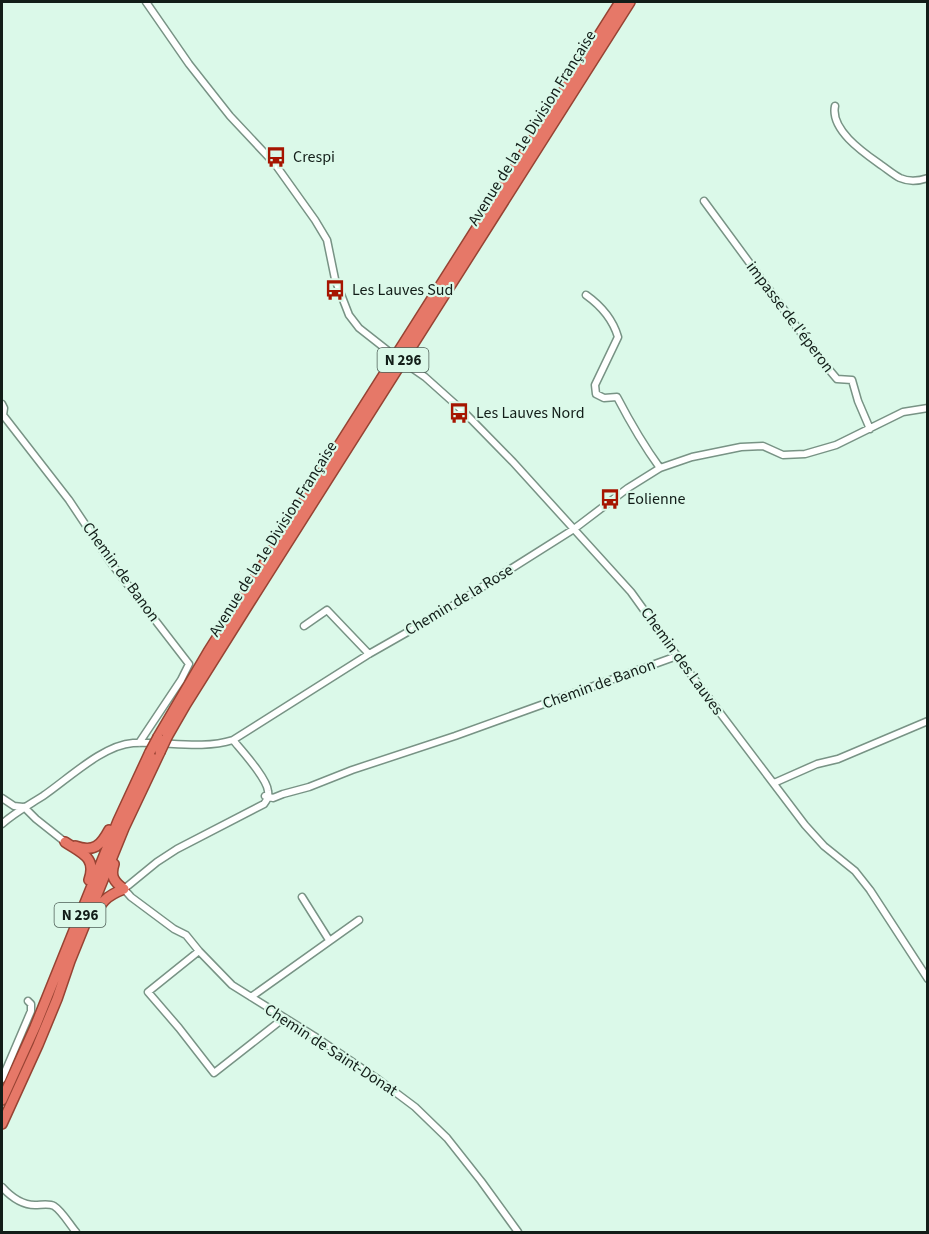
<svg xmlns="http://www.w3.org/2000/svg" width="929" height="1234" font-family="'Source Sans 3',sans-serif">
<rect width="100%" height="100%" fill="#dbf9e9"/>
<g fill="none" stroke-linecap="round" stroke-linejoin="round">
<g stroke="#789385" stroke-width="9">
<path id="minor" d="M146,2L189,64L230,116L275,164L315,220L327,240L335,279L349,315L359,328L387,350
M835,106C830,130 864,153 881,165C887,169 894,175 900,178C909,182 919,181 928,178
M704,201L821,360L837,379L852,380L858,401L870,429
M586,295C600,305 613,320 618,337L595,385L596,394L604,398L617,397C630,422 644,446 660,468
M409,366L425,377L463,411L513,462L631,592L677,656L805,825L824,846L855,871L870,890L928,979
M2,404L4,408L3,415L69,500L111,563L189,664L181,680L139,743
M304,626L327,610L369,654
M233,740C242,751 267,778 268,791C269,797 267,800 264,804L177,849L157,862L124,889L131,897L174,929L186,935L199,951L232,985L314,1036L379,1080L415,1107L447,1138L481,1181L518,1232
M774,783L817,764L838,759L928,721
M265,796L273,798L283,794L309,787L352,770L455,736L677,656
M2,798L14,806L23,807
M24,807L36,819L65,842
M2,824C14,813 29,805 43,796C68,779 103,745 133,743C166,741 201,750 233,740L369,654L441,613L574,529L628,488L660,468L692,457L741,447L763,446L783,455L805,454L836,445L903,412L928,408
M302,897L329,940
M199,951L148,992L179,1028L214,1073L284,1018
M251,997L359,920
M2,1079L31,1011V1004L28,1001
M2,1187C11,1197 21,1205 35,1205C41,1205 49,1203 54,1206C62,1211 70,1225 76,1232"/>
</g>
<g stroke="#974333" stroke-width="12">
<path id="trunk" d="M158,737L208,652L620,2
M167,737L186,704L255,594L630,2
M65,842C81,853 97,857 89,880
M75,846C94,853 101,845 109,830
M114,864C110,876 114,882 124,889
M93,919C101,902 106,896 124,889
M2,1100L35,1027L118,821L150,752
M2,1124L38,1045L57,999L70,961L124,828L160,752"/>
</g>
<use href="#minor" stroke="#fff" stroke-width="6"/>
<use href="#trunk" stroke="#e67868" stroke-width="9"/>
<g stroke="#974333" stroke-width="12" stroke-linecap="butt">
<path id="trunk-bridge" d="M150,752L158,737
M160,752L167,737"/>
</g>
<use href="#trunk-bridge" stroke="#e67868" stroke-width="9"/>
</g>
<defs>
<g id="bus-bare" transform="scale(1.62)"><path d="M-5-6H5V4H4V6H2V4H-2V6H-4V4H-5ZM-3.5-4V0h7V-4ZM-3.5 1.2v1.5H-2V1.2ZM2 1.2v1.5H3.5V1.2Z" fill="#a61501" stroke="#dbf9e9" stroke-width="2.5" paint-order="stroke"/></g>
</defs>
<g fill-rule="evenodd">
<use href="#bus-bare" x="276" y="157"/>
<use href="#bus-bare" x="335" y="290"/>
<use href="#bus-bare" x="459" y="413"/>
<use href="#bus-bare" x="610" y="499"/>
</g>
<g text-anchor="middle" dominant-baseline="central" stroke-width="4.5" stroke-linejoin="round" paint-order="stroke">
<g fill="#dbf9e9" stroke="#4e5f57" stroke-width="1.5">
<rect x="377.5" y="348" width="51" height="24" rx="4.5"/>
<rect x="54.5" y="903" width="51" height="24" rx="4.5"/>
</g>
<g font-size="15" font-weight="bold" fill="#121d18">
<text x="403" y="360">N 296</text>
<text x="80" y="915">N 296</text>
</g>
<g font-size="16" fill="#121d18" stroke="#dbf9e9">
<text transform="translate(532 128) rotate(-58)">Avenue de la 1e Division Française</text>
<text transform="translate(790 317) rotate(53)">impasse de l'éperon</text>
<text transform="translate(273 539) rotate(-58)">Avenue de la 1e Division Française</text>
<text transform="translate(121 572) rotate(54)">Chemin de Banon</text>
<text transform="translate(459 600) rotate(-31)">Chemin de la Rose</text>
<text transform="translate(682 661) rotate(54)">Chemin des Lauves</text>
<text transform="translate(599 684) rotate(-20)">Chemin de Banon</text>
<text transform="translate(331 1050) rotate(33)">Chemin de Saint-Donat</text>
</g>
<g font-size="16" fill="#121d18" stroke="#dbf9e9" text-anchor="start">
<text x="293" y="157">Crespi</text>
<text x="352" y="290">Les Lauves Sud</text>
<text x="476" y="413">Les Lauves Nord</text>
<text x="627" y="499">Eolienne</text>
</g>
</g>
<rect width="929" height="1234" fill="none" stroke="#121d18" stroke-width="6"/>
</svg>
